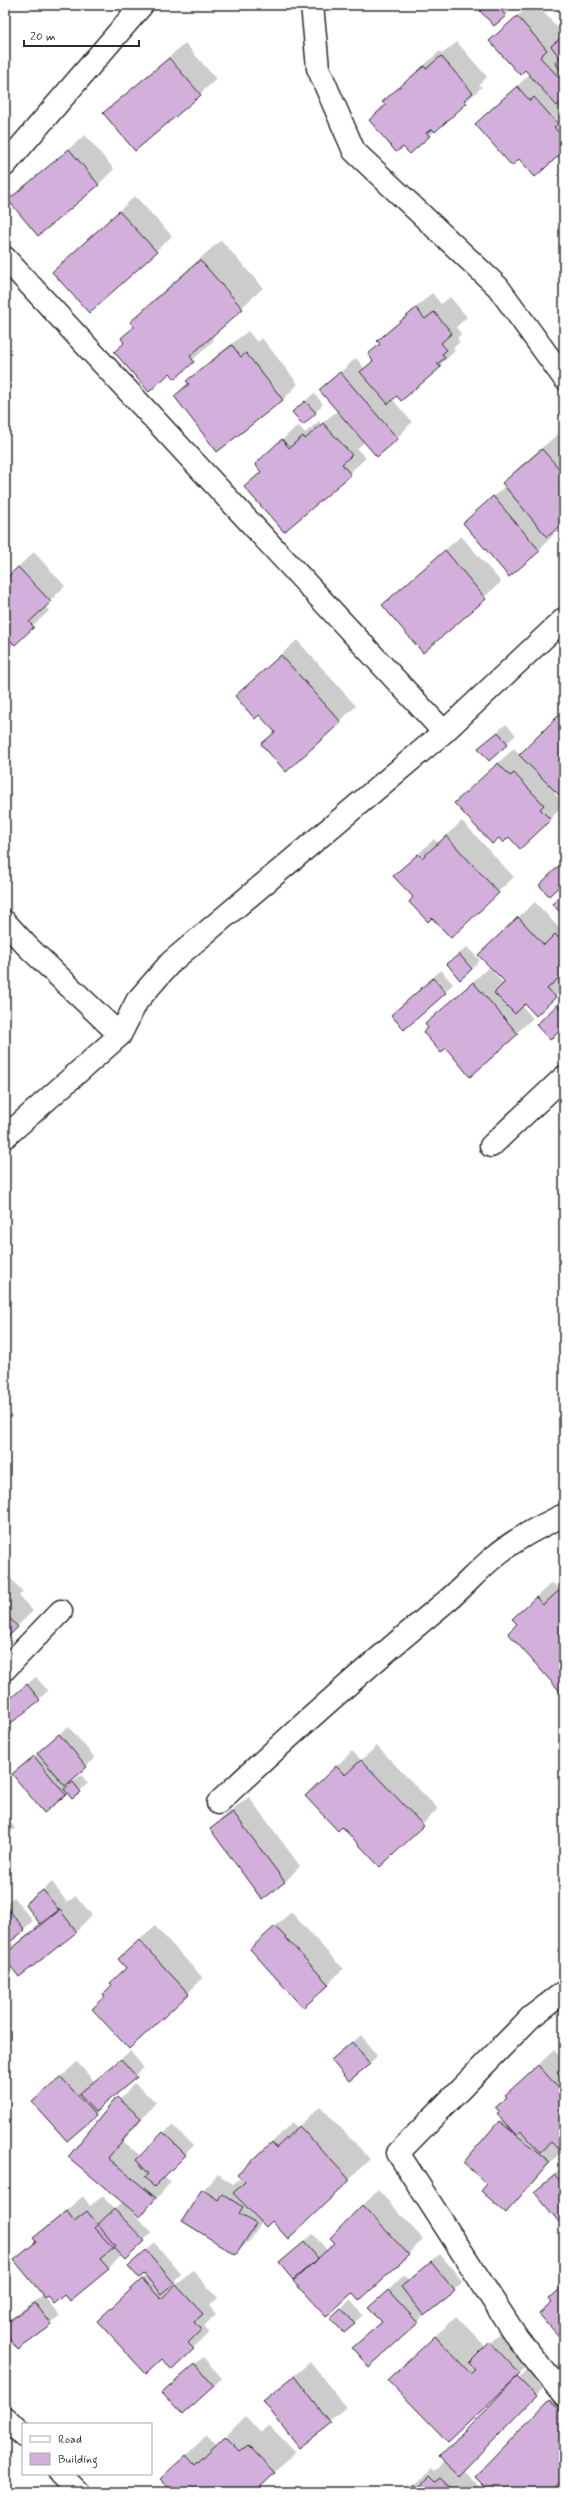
<svg xmlns="http://www.w3.org/2000/svg" width="569" height="2497" font-family="Mynerve,sans-serif">
<rect width="100%" height="100%" fill="#fff"/>
<filter id="ink" filterUnits="userSpaceOnUse"><feTurbulence type="fractalNoise" baseFrequency=".025" numOctaves="2"/><feDisplacementMap in="SourceGraphic" scale="8" xChannelSelector="R" yChannelSelector="G"/><feConvolveMatrix kernelMatrix="1 2 1 2 8 2 1 2 1" color-interpolation-filters="sRGB"/></filter>
<g filter="url(#ink)">
<path fill="#0003" d="M488,5H512L514,7L494,25Z
M529,5H537L564,35V150L519,158L476,124L530,74L491,41Z
M457,42L487,77L479,85L482,87L429,136L403,145L370,120L399,87L440,51L442,54Z
M185,43L216,79L200,94L105,113Z
M85,135L114,169L98,185L9,200Z
M135,196L172,236L156,251L53,272Z
M221,240L263,288L211,336L214,340L175,377L122,339L135,326L131,322L152,301Z
M432,293L441,304L450,297L467,317L456,327L461,334L457,338L460,342L453,348L455,351L402,400L398,395L392,399L412,422L397,438L365,441L357,449L366,458L284,531L245,487L262,471L256,464L298,425L305,433L319,421L321,424L338,410L321,390L356,358L365,369L374,360L369,354L380,343L378,341Z
M248,331L257,342L262,338L298,384L283,400L218,451L175,396L203,366Z
M314,393L323,404L315,413L302,404Z
M558,434L564,441V522L552,532L554,534L539,550L465,523L505,486L503,483L518,468Z
M461,536L501,582L423,652L383,605Z
M34,552L65,586L45,606L49,611L5,652V575L7,577Z
M297,640L356,706L286,771L263,744L275,732L259,714L236,696Z
M564,711V799L556,791L554,792L564,805L550,819L509,836H499L456,803L514,748L520,755Z
M506,724L516,735L489,759L479,748Z
M462,821L514,877L498,892L415,897L395,876L434,839L438,843Z
M535,902L561,930L564,926V988L536,1015L525,1003L522,1006L533,1018L470,1075L426,1024L489,967L504,984L506,982L495,939Z
M467,947L480,960L472,969L457,956Z
M441,970L453,984L445,992L400,1007Z
M564,1000V1025H538Z
M5,1572L23,1592L19,1596L33,1611L5,1638Z
M552,1582L559,1590L564,1586V1694L513,1619Z
M36,1677L48,1691L6,1727L5,1703Z
M68,1726L95,1758L69,1781L71,1783L81,1775L88,1783L80,1791L65,1794L13,1775Z
M377,1746L438,1809L380,1866L321,1781L352,1751L361,1760Z
M249,1797L300,1866L285,1882L211,1829L226,1814Z
M5,1815L15,1828L5,1838Z
M52,1882L66,1901L63,1905L76,1896L92,1915L76,1931L19,1976L5,1957V1904L14,1897L33,1921L10,1941L14,1946L41,1923L27,1904Z
M291,1912L343,1969L328,1984L267,1934Z
M155,1926L203,1978L188,1993L106,1996L127,1968L135,1944Z
M361,2035L377,2056L369,2064L341,2052Z
M554,2050L564,2062V2139L560,2143L564,2148L506,2212L489,2184L500,2122L503,2119L501,2112L508,2096L507,2095Z
M130,2051L144,2068L109,2099L95,2115L34,2102L77,2062L94,2081Z
M134,2083L156,2102L123,2142L141,2156L172,2125L193,2146L164,2176L171,2182L155,2200L140,2216L131,2210L152,2232L125,2259L122,2255L108,2269L65,2294H48L45,2297L60,2316L51,2324L5,2331V2325L10,2319L43,2295L16,2260L36,2241L34,2238L83,2196L90,2206L103,2196L114,2210L123,2201L70,2157Z
M320,2106L370,2159L349,2179L272,2220L262,2222L252,2238L236,2254L183,2220L203,2190L218,2174L233,2184L239,2179L247,2184L259,2155L293,2122L297,2128Z
M564,2166V2226L535,2192Z
M378,2190L423,2239L408,2255L352,2292L294,2281L310,2265L280,2263L313,2234L327,2250L335,2242L331,2238Z
M155,2243L181,2274L174,2281L177,2284L192,2270L218,2298L209,2306L216,2314L203,2327L209,2333L193,2348L162,2357L98,2321L146,2275L138,2258Z
M440,2254L463,2282L417,2322L354,2348L382,2321L370,2308L404,2275L409,2281Z
M350,2300L363,2315L344,2332L332,2318Z
M456,2316L486,2347L511,2323L540,2353L519,2374L390,2380Z
M203,2357L222,2378L214,2386L172,2385Z
M310,2362L346,2407L300,2447L264,2401Z
M533,2363L551,2379L463,2470L486,2492H408L431,2469L434,2472L445,2462Z
M564,2386V2477L560,2481L564,2485V2492H491L476,2477Z
M246,2416L261,2432L269,2425L295,2452L254,2492H174L161,2479L207,2435L217,2445Z
M5,2485L11,2492H5Z"/>
<path fill="#d2b0db" stroke="#2b2b2b" d="M487,5H497L506,16L494,26L480,11Z
M517,16L547,50L540,57L564,83V100L557,106L525,70L520,75L489,41Z
M564,35V74L555,63L560,58L551,46Z
M441,56L473,93L464,100L467,103L435,132L432,129L426,133L430,136L410,154L403,147L396,152L369,120L386,105L382,102L424,66L426,69Z
M169,58L201,95L135,151L103,113Z
M517,86L530,101L534,97L558,124L554,127L564,139V151L535,177L519,159L512,166L475,124Z
M69,149L99,185L38,236L8,200Z
M119,211L157,252L89,313L52,272Z
M200,260L243,309L190,356L194,362L175,379L170,373L149,392L114,352L124,343L121,338L134,327L130,322Z
M416,308L425,319L434,312L452,333L441,343L447,350L442,354L445,358L437,364L441,367L401,401L397,396L388,404L360,372L373,361L368,354L380,344L377,341Z
M232,345L241,357L246,353L283,400L217,452L174,396L189,384L186,381Z
M340,372L398,439L377,457L319,390Z
M305,401L316,413L303,425L292,412Z
M323,423L352,455L342,464L351,475L284,532L244,487L261,472L255,464L282,439L289,448L303,436L305,439Z
M542,449L564,474V523L547,537L502,483Z
M493,496L540,551L509,577L463,523Z
M445,550L486,599L423,653L382,605Z
M18,567L51,602L29,622L34,627L15,645L10,640L5,644V579Z
M281,655L341,722L286,772L261,744L275,732L259,715L255,719L235,696Z
M564,710V800L519,755Z
M498,732L508,744L489,761L478,748Z
M498,763L510,776L514,773L544,805L540,809L551,820L520,849L509,837L503,843L499,838L492,844L454,803Z
M446,836L499,893L451,938L432,918L428,922L409,902L413,897L393,876L418,854L422,858Z
M564,861V882L549,896L539,885Z
M564,893V916L552,904Z
M518,917L544,945L555,934L564,944V973L547,989L556,997L536,1016L525,1004L515,1014L494,993L505,982L478,955Z
M459,954L472,969L460,980L447,964Z
M433,978L446,993L404,1030L391,1015Z
M473,982L518,1034L470,1077L446,1048L441,1053L423,1032L428,1028L425,1024Z
M557,1005L564,1013V1027L550,1040L536,1025Z
M564,1586V1696L508,1633L517,1624L512,1619L536,1597L543,1605Z
M5,1613L18,1627L5,1640Z
M27,1684L40,1700L5,1728V1703Z
M59,1734L87,1767L65,1786L37,1753Z
M34,1756L66,1795L44,1813L12,1774Z
M361,1760L424,1826L380,1867L342,1827L338,1831L305,1796L336,1766L345,1775Z
M73,1782L81,1792L72,1799L64,1789Z
M233,1812L285,1882L262,1900L210,1829Z
M43,1890L59,1910L40,1924L25,1904Z
M5,1905L25,1930L5,1946Z
M60,1910L77,1932L19,1977L5,1959V1954Z
M275,1926L329,1985L303,2008L250,1949Z
M139,1940L189,1994L129,2049L92,2009L105,1997L103,1994L112,1985L110,1983L126,1968L118,1959Z
M352,2042L370,2064L349,2081L331,2060Z
M121,2059L137,2077L95,2112L79,2094Z
M538,2065L564,2094V2141L557,2148L551,2142L540,2152L521,2131L516,2135L497,2114L500,2112L495,2107L507,2097L505,2095Z
M61,2077L96,2116L67,2141L32,2102Z
M117,2097L141,2118L108,2158L156,2198L140,2217L68,2157Z
M499,2121L550,2162L506,2213L481,2191L487,2184L463,2163Z
M299,2126L350,2180L288,2239L272,2221L266,2227L233,2193L245,2182L237,2175L272,2142L276,2148Z
M163,2132L186,2155L154,2187L145,2177L149,2174L136,2160Z
M555,2175L564,2186V2228L534,2192Z
M202,2189L218,2200L222,2194L243,2207L239,2213L256,2224L236,2255L182,2221Z
M362,2205L409,2255L359,2301L352,2293L326,2317L293,2281L335,2243L330,2238Z
M114,2209L145,2241L125,2260L94,2228Z
M67,2211L74,2221L87,2211L115,2246L100,2259L109,2269L70,2301L65,2295L54,2304L48,2296L45,2298L14,2260L36,2242L33,2238Z
M304,2242L318,2258L293,2280L279,2263Z
M146,2250L174,2283L161,2294L144,2274L139,2278L128,2266Z
M431,2262L455,2291L424,2316L401,2287Z
M142,2279L161,2299L176,2285L203,2314L194,2322L201,2330L188,2343L194,2349L172,2370L162,2359L146,2374L97,2321Z
M564,2285V2342L539,2314L552,2303L549,2299Z
M388,2290L418,2323L369,2367L352,2348L382,2322L368,2308Z
M35,2303L52,2325L18,2350L5,2333V2324Z
M341,2308L355,2324L344,2333L330,2318Z
M435,2336L470,2373L475,2369L469,2363L490,2342L520,2374L448,2442L388,2380Z
M195,2364L214,2386L182,2415L162,2393Z
M294,2376L331,2424L299,2448L263,2401Z
M517,2377L536,2396L458,2476L439,2458Z
M549,2400L564,2414V2478L550,2492H490L475,2477Z
M225,2436L240,2451L248,2445L275,2473L255,2492H173L160,2479L186,2455L195,2465Z
M429,2476L435,2482L440,2478L455,2492H407L415,2484L419,2487Z"/>
<g fill="none" stroke-linecap="round" stroke-linejoin="round">
<g stroke="#2b2b2b" stroke-width="25">
<path id="minor" d="M312,5L318,68L354,151L498,287L564,378
M5,165L142,5
M5,258L444,732
M5,922L27,946L120,1035
M5,1137L120,1035L137,1001L171,962L444,732L564,619
M491,1146L564,1077
M5,1669L61,1611
M218,1803C291,1734 365,1668 443,1604C461,1590 476,1572 494,1557C515,1539 539,1527 564,1515
M564,1992L531,2017L398,2153L518,2339L564,2395
M5,2418L23,2436
M60,2474L78,2492"/>
</g>
<use href="#minor" stroke="#fff" stroke-width="22"/>
</g>
</g>
<rect width="569" height="2497" fill="none" stroke="#fff" stroke-width="20"/>
<rect x="10" y="10" width="549" height="2477" fill="none" stroke="#2b2b2b" stroke-width="1.5" filter="url(#ink)"/>
<rect x="22" y="2423" width="130" height="52" fill="#ffffff" stroke="#aaaaaa"/>
<rect x="30" y="2436" width="20" height="6" fill="#ffffff" stroke="#aaaaaa"/>
<text x="58" y="2443" font-size="12" fill="#2b2b2b">Road</text>
<rect x="30" y="2453" width="20" height="12" fill="#d2b0db" stroke="#aaaaaa"/>
<text x="58" y="2463" font-size="12" fill="#2b2b2b">Building</text>
<path d="M24 40v6h115v-6" fill="none" stroke="#2b2b2b" stroke-width="2"/>
<text x="30" y="40" font-size="12" fill="#2b2b2b" stroke="#ffffff" stroke-width="3" paint-order="stroke">20 m</text>
</svg>
